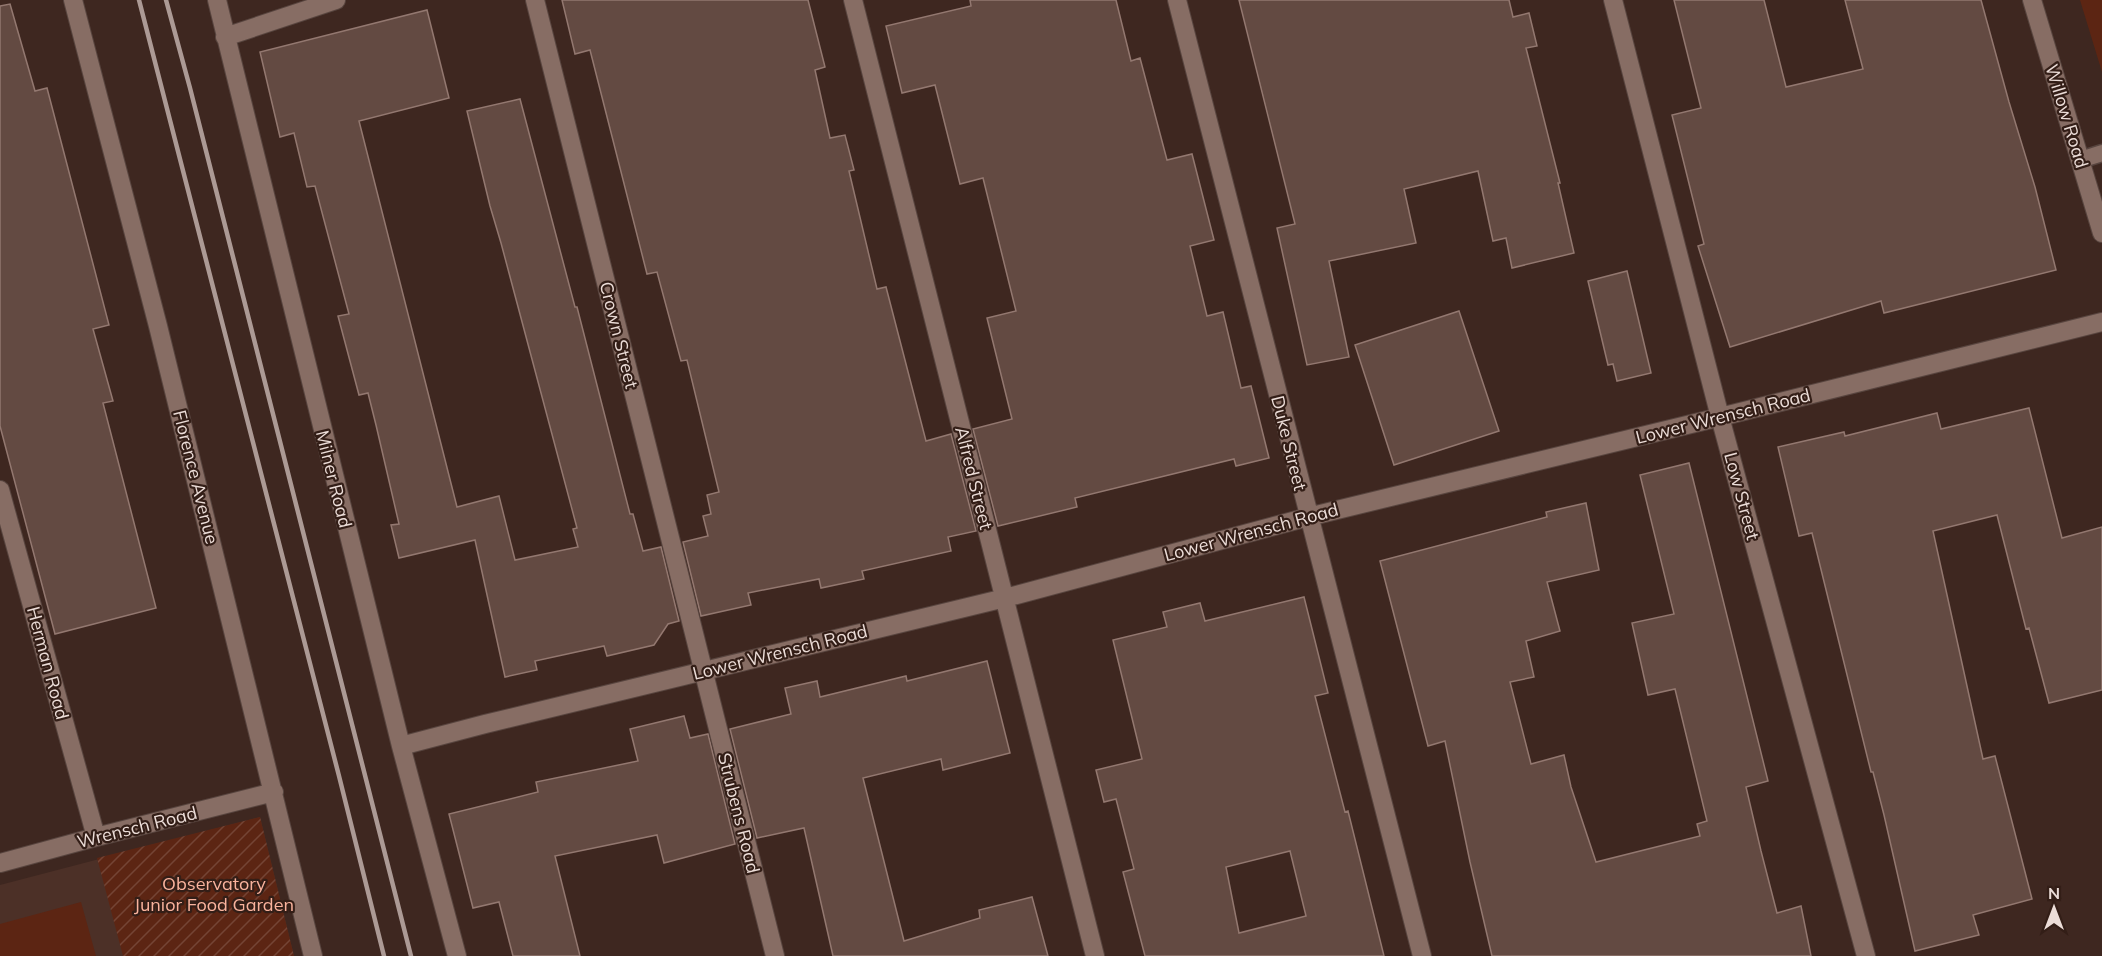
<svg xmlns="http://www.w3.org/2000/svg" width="2102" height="956" font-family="Mulish,sans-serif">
<defs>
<pattern id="garden-furrows" width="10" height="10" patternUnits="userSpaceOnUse" patternTransform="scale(1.5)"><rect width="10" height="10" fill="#5c2513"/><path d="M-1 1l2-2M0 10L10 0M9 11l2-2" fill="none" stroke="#744435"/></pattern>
</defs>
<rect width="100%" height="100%" fill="#3e2720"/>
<path fill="#4c3027" d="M260,817L294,956H0V885Z"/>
<path fill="#5c2513" d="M2080,0H2102V72Z
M81,902L96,956H0V924Z"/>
<path fill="url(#garden-furrows)" d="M260,817L294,956H123L97,858Z"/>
<path fill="#634a42" stroke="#937870" stroke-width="1.5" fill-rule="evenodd" d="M562,0H808L825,67L815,70L830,138L845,135L854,170L849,171L877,289L886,287L926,441L951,434L976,531L948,537L951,551L862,571L864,579L821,588L819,579L748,593L751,605L701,616L683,542L708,536L703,516L711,514L707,495L719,492L687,360L681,361L657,272L647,274L590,50L575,54Z
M970,0H1116L1131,61L1140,58L1167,160L1192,154L1214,240L1190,246L1207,316L1223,312L1241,388L1251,386L1269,458L1236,466L1234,459L1075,498L1077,507L998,526L973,429L1012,419L987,318L1016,311L983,178L960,184L935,85L902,93L886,26L971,6Z
M1239,0H1509L1513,17L1529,13L1537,46L1526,48L1560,183H1558L1574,253L1512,268L1506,238L1493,241L1478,171L1404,189L1416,243L1329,261L1349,357L1307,365L1277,228L1295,224Z
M1674,0H1764L1786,87L1863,69L1845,0H1981L2009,102L2035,187L2056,270L1884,313L1881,301L1730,347L1698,246L1704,244L1672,115L1701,108Z
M10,4L35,91L47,88L109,325L93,329L113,401L103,403L156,608L55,634L0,426V6Z
M427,10L449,98L359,121L457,507L499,496L515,560L578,547L573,529L577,528L501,243L490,206L467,111L520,99L575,307H577L630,514H633L643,551L661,547L679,621L668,624L654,645L607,656L604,646L535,661L537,670L505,677L475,540L399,558L391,525L399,524L376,425L368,393L359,395L338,316L349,314L324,220L315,186L307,187L294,133L280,137L260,52Z
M1627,271L1651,373L1617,381L1613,364L1608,365L1588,281Z
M1459,311L1499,431L1394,465L1355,345Z
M2029,408L2062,538L2102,527V690L2049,703L2029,628L2026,629L1997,515L1933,531L1983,759L1995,756L2032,899L1973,915L1979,935L1915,951L1884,815L1873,772H1871L1812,533L1799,536L1778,447L1844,432L1845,436L1937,413L1941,429Z
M1689,463L1768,781L1746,787L1761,851L1777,913L1801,906L1811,956H1492L1470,862L1445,741L1428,746L1380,561L1547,517L1546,512L1586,503L1599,570L1547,582L1560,631L1526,641L1534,677L1510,682L1531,764L1564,755L1571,787L1596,862L1700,836L1697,824L1707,821L1675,689L1648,695L1632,623L1674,614L1640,475Z
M1304,597L1328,693L1315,696L1345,812L1348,811L1384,956H1145L1123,872L1134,869L1116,799L1104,802L1096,770L1142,759L1113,640L1167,627L1163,612L1200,603L1205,621ZM1290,851L1306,916L1239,933L1226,867Z
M987,661L1010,753L943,770L941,759L863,778L904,941L980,918L979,910L1032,897L1048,956H833L804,828L757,838L730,729L791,714L785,688L817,681L820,697L906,676L907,681Z
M684,716L690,738L708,734L735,844L664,863L657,835L555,856L580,956H513L499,902L473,908L449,814L538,792L536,782L638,761L630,729Z"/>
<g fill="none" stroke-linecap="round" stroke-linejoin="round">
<g stroke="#58453f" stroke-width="19">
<path id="lane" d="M2080,160L2102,153"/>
</g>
<g stroke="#58453f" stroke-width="20">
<path id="street" d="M73,0L158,326L313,956
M217,0L401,746L457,956
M535,0L775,956
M853,0L1095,956
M1177,0L1422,956
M1613,0L1720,417L1866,956
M2032,0L2102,233
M225,37L336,0
M0,490L96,837
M401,746L485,724L1005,598L1308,517L1720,417L2102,322
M0,863L96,837L274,792"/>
</g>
<use href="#lane" stroke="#876d64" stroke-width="16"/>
<use href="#street" stroke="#876d64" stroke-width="18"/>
<path stroke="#ac9a95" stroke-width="4.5" d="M139,0L339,776L384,956
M166,0L190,88L411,956"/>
</g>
<g text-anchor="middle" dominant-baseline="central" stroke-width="4.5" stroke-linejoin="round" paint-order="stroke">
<g font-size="18" fill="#ecddd8" stroke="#331e17">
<text transform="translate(2067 116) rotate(73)">Willow Road</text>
<text transform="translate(619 335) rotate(76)">Crown Street</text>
<text transform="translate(1723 416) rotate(-14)">Lower Wrensch Road</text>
<text transform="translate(1289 443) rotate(76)">Duke Street</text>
<text transform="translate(196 477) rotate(76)">Florence Avenue</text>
<text transform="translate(974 478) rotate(76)">Alfred Street</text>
<text transform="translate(334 479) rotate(76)">Milner Road</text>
<text transform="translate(1742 496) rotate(75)">Low Street</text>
<text transform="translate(1251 532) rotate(-15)">Lower Wrensch Road</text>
<text transform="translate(780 652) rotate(-14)">Lower Wrensch Road</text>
<text transform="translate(48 663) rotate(75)">Herman Road</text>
<text transform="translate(739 813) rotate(76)">Strubens Road</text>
<text transform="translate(137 827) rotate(-14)">Wrensch Road</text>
</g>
<g font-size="18" fill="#fab39d" stroke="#331e17">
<text x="214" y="883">Observatory<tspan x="214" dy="21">Junior Food Garden</tspan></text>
</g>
</g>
<g transform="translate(2054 908)" stroke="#331e17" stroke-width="4.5" paint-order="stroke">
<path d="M0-4.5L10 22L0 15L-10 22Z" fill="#ecddd8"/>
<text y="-9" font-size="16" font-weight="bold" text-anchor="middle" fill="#ecddd8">N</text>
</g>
</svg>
